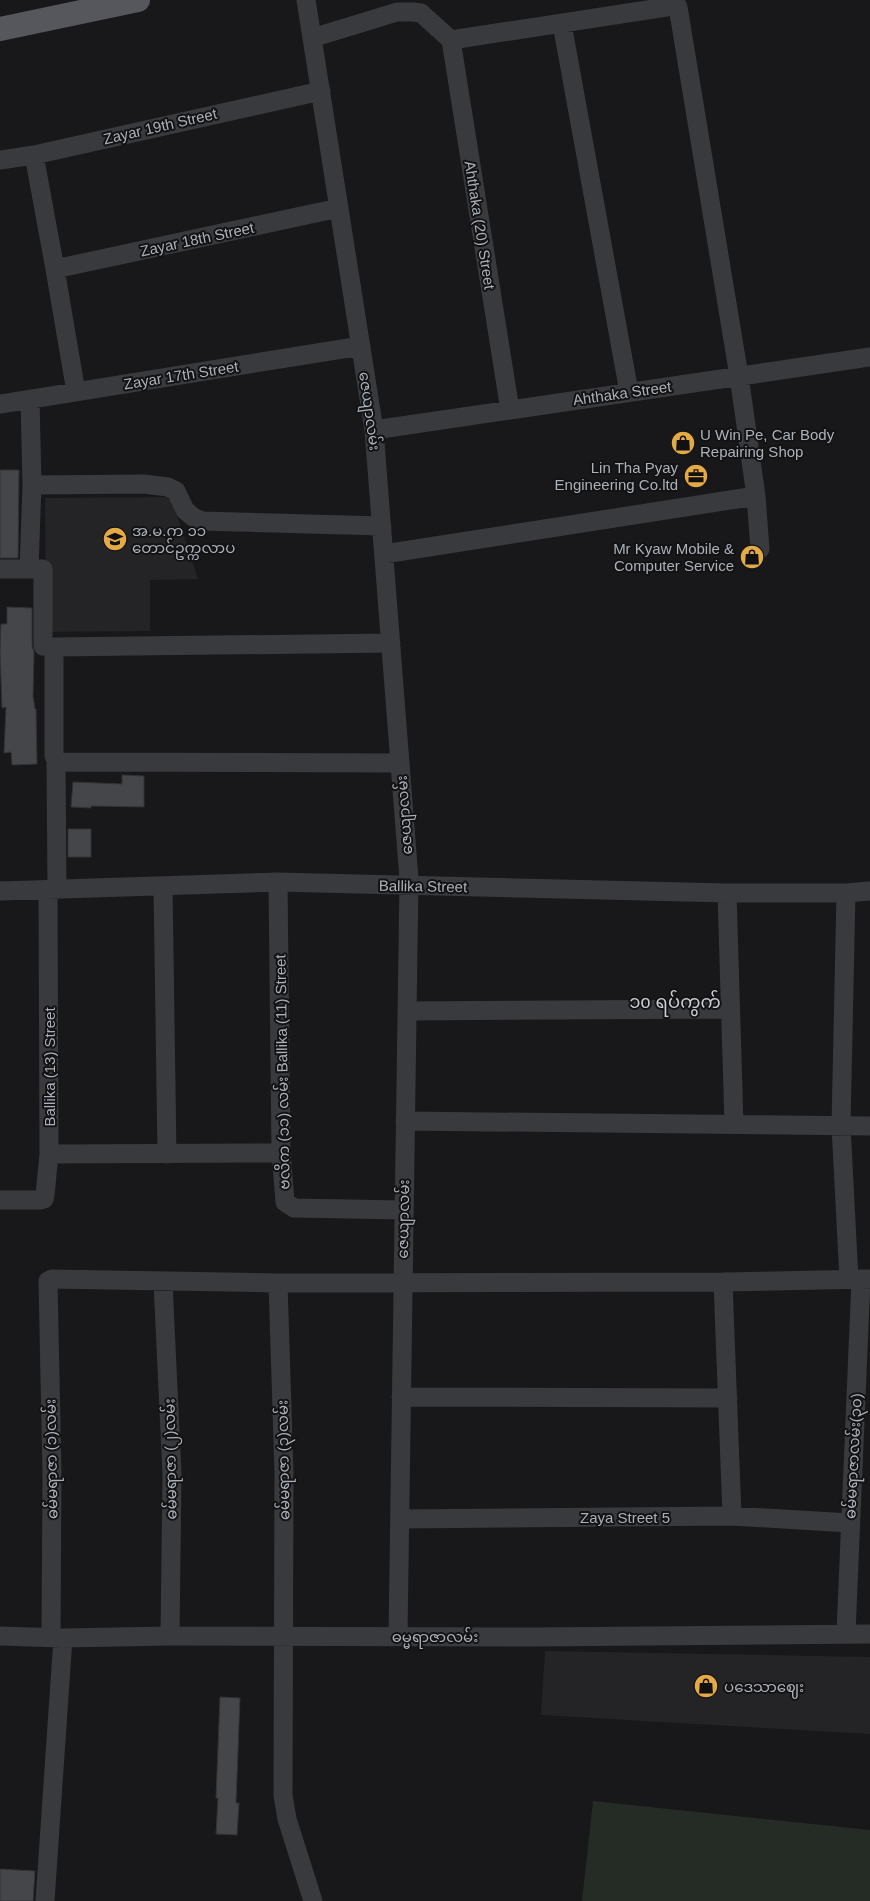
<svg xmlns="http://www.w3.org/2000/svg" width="870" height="1901" font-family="Helvetica,'Noto Sans Myanmar',sans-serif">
<rect width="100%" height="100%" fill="#18181a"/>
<path fill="#242427" d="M171,497L198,579L150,580V631L46,632L45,498Z
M545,1651L870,1657V1734L541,1715Z"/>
<path fill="#242c25" d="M593,1801L870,1830V1901H582Z"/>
<path fill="#45464a" stroke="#323236" d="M0,470H19L18,558H0Z
M7,607L32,608V646L34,652L33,696L35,709H36L37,764L12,765L11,752L4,753L6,707L2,708L0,651L1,624H7Z
M122,775L144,776V807L91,806V808L71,807L73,782L122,784Z
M68,829H91V857H68Z
M220,1697L240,1698L236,1803H239L237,1835L216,1834L218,1798H216Z
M0,1869L35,1871L33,1901H0Z"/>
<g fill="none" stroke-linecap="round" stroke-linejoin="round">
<path stroke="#393a3e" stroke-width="19" d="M306,0L374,430L409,879L398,1636
M562,24L629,392
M312,38L397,12H413L421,13L451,40L673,6L678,7L739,376L756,496L760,549
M451,40L510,410
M34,155L55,269L76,392
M0,160L34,155L321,91
M55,269L339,208
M0,404L361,346
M374,430L870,357
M32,485L144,484L168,487L176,491L185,510L193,517L202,521L382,526
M384,554L756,496
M0,569H43V646L54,647
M29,569L32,485L30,399
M391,643L54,647V756L56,760L61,762L400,763
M56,760L57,889
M278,882L281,1153L285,1202L294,1208L403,1210
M163,886L167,1154
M0,891L278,882L727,893H846L870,891
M727,893L734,1124
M846,893L841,1126L849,1279
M407,1011L730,1009
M405,1121L870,1126
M49,1154L281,1153
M0,1200H40L44,1199L45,1195L49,1154L48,890
M163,1282L172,1474L170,1636
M723,1282L732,1516
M278,1283L284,1473L283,1795L287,1819L313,1901
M401,1397L728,1398
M400,1519L732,1516L850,1523
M846,1633L861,1279
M0,1636L63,1638L170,1636L533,1637L870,1634
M51,1637L52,1474L48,1281L52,1279L278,1283L723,1282L870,1279
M45,1901L63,1638"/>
<path stroke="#55575d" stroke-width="24" d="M0,29L138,0"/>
</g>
<defs>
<g id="shop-disc" transform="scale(1.25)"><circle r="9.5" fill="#e4aa45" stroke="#131315"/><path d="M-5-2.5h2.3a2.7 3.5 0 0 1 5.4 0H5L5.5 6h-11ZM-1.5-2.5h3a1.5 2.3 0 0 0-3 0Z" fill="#111"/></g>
<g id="office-disc" transform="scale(1.25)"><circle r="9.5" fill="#e4aa45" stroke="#131315"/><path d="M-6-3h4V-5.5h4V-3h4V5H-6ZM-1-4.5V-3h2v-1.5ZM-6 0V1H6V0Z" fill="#111"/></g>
<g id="school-disc" transform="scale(1.25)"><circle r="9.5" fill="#e4aa45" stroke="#131315"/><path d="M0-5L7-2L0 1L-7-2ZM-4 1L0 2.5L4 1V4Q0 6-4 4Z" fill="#111"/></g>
</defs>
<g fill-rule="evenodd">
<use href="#shop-disc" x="683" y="443"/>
<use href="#office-disc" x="696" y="476"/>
<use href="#school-disc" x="115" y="539"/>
<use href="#shop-disc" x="752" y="557"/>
<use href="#shop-disc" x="706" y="1686"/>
</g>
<g text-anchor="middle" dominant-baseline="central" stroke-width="4" stroke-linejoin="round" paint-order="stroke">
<g font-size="15" fill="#abb0b8" stroke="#131315">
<text transform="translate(160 126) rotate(-13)">Zayar 19th Street</text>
<text transform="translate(480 225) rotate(81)">Ahthaka (20) Street</text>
<text transform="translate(197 239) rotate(-12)">Zayar 18th Street</text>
<text transform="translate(181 375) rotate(-9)">Zayar 17th Street</text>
<text transform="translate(622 393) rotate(-8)">Ahthaka Street</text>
<text transform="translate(370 411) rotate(82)">ဇေယျာလမ်း</text>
<text transform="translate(404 815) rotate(-94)">ဇေယျာလမ်း</text>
<text transform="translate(423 886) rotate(1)">Ballika Street</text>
<text transform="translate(49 1067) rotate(-90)">Ballika (13) Street</text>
<text transform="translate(282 1072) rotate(-91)">ဗလိက (၁၁) လမ်း Ballika (11) Street</text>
<text transform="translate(403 1219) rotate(-89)">ဇေယျာလမ်း</text>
<text transform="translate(853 1456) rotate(-87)">ဓမ်မရာဇာလမ်း(၃၀)</text>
<text transform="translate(51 1459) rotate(-91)">ဓမ်မရာဇာ (၁)လမ်း</text>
<text transform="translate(170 1459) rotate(-91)">ဓမ်မရာဇာ (၂)လမ်း</text>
<text transform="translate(283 1460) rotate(-91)">ဓမ်မရာဇာ (၃)လမ်း</text>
<text x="625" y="1517">Zaya Street 5</text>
<text x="435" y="1636">ဓမ္မရာဇာလမ်း</text>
</g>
<g font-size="15" fill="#abb0b8" stroke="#131315" text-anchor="start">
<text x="700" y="434">U Win Pe, Car Body<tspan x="700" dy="17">Repairing Shop</tspan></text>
<text x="678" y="467" text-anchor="end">Lin Tha Pyay<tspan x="678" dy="17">Engineering Co.ltd</tspan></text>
<text x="132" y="530">အ.မ.က ၁၁<tspan x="132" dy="17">တောင်ဥက္ကလာပ</tspan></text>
<text x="734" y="548" text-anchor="end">Mr Kyaw Mobile &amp;<tspan x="734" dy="17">Computer Service</tspan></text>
<text x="724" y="1686">ပဒေသာဈေး</text>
</g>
<g font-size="18" fill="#ccced5" stroke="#131315">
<text x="675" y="1002">၁o ရပ်ကွက်</text>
</g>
</g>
</svg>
